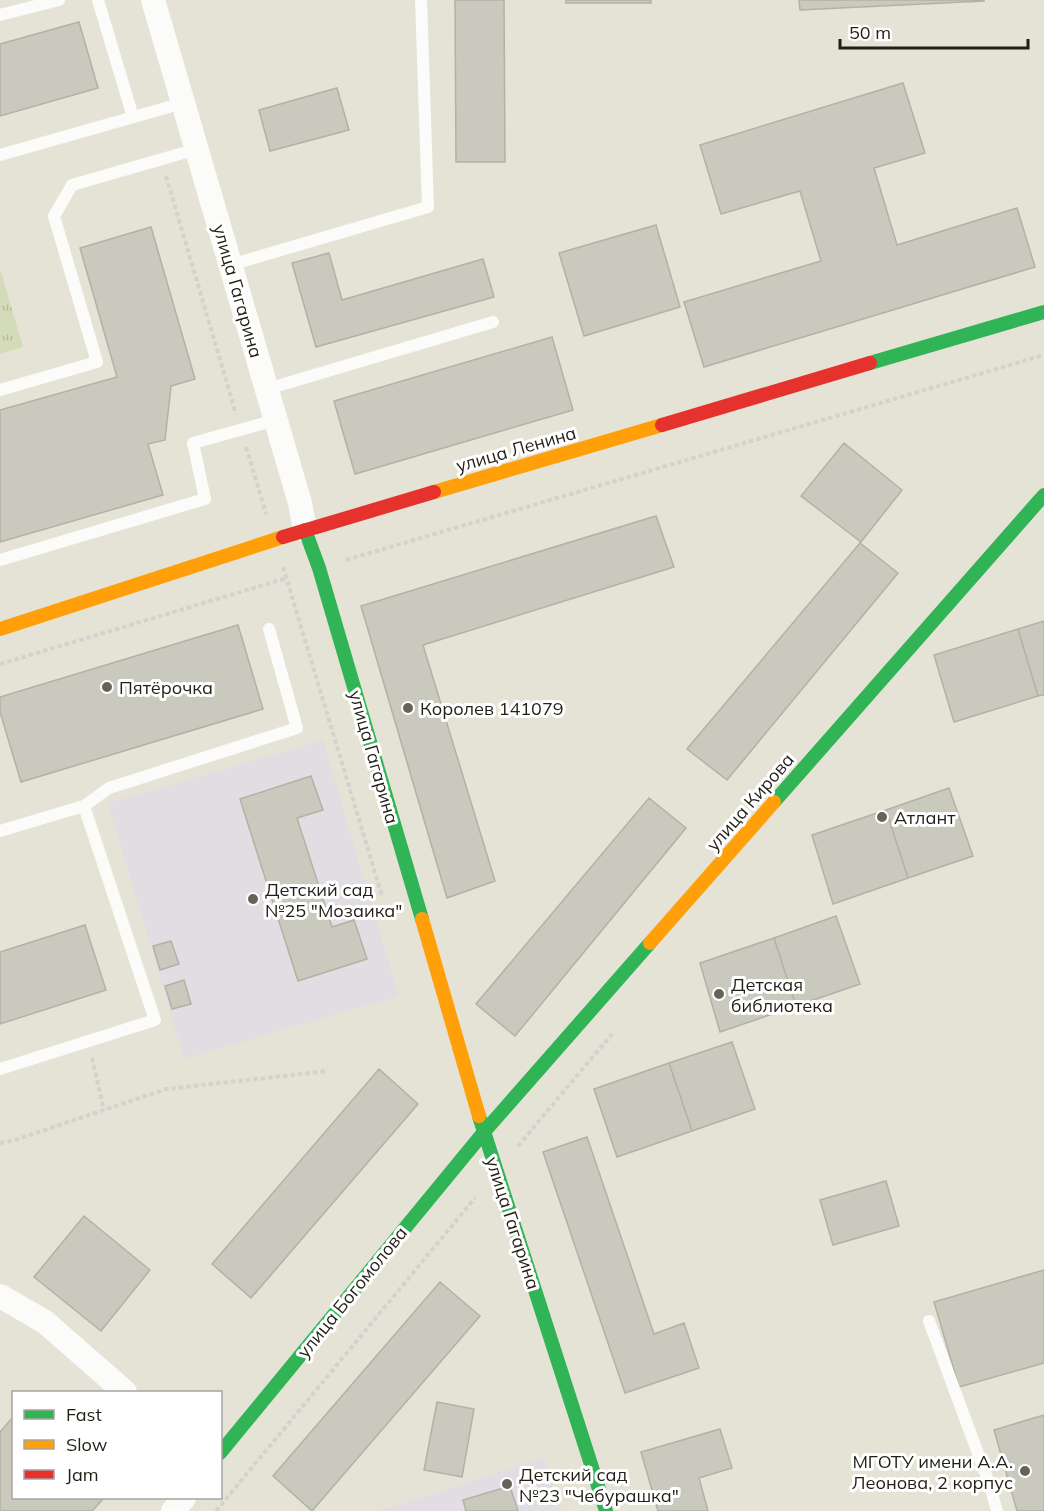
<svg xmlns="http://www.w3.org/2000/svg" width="1044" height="1511" font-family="Mulish,sans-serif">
<defs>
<pattern id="park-tufts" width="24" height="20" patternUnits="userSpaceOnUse" patternTransform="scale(1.5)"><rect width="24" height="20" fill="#d4dbb8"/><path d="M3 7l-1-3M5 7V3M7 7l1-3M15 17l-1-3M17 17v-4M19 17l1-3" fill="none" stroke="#b6bc9d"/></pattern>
</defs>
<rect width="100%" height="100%" fill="#e5e3d5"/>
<path fill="#e2dde2" d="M323,740L399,996L184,1059L108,803Z
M544,1457L561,1511H380Z"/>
<path fill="url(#park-tufts)" d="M0,269L23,347L0,354Z"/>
<path fill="#cac9be" stroke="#b3b1a6" stroke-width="1.5" d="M455,0H504L505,162H456Z
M566,0H651V3H566Z
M799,0H984V1L800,10Z
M79,22L98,88L0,116V44Z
M903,83L925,153L874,168L897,245L1017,208L1035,267L704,367L684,302L821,261L800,191L721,214L700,145Z
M337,88L349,130L270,151L259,110Z
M656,225L680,307L584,336L559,253Z
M151,227L195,379L171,386L165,440L148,444L163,495L0,542V410L117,377L80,248Z
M329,253L342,300L483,259L494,297L316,347L292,263Z
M552,337L573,410L355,474L334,401Z
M844,443L902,490L861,542L801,496Z
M656,516L674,567L423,645L495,881L447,898L361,606Z
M860,543L898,573L727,780L687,749Z
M1044,621V695L1038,696L1018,629Z
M238,625L263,709L21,782L0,712V697Z
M1018,629L1038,696L954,722L934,655Z
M311,776L323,810L297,818L332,927L354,920L367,959L298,981L240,799Z
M949,788L973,856L908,878L886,810Z
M649,798L686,828L515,1036L476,1004Z
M886,810L908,878L833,904L812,835Z
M836,916L860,984L796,1006L774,938Z
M85,925L106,990L0,1024V952Z
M774,938L796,1006L720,1032L700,963Z
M171,941L179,964L160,970L153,946Z
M184,980L191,1004L172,1009L165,986Z
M732,1042L755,1109L692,1131L669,1063Z
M669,1063L692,1131L617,1157L594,1089Z
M379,1069L418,1104L251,1298L212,1264Z
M587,1137L654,1334L684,1323L699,1368L625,1393L543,1152Z
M886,1181L899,1226L833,1245L820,1200Z
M84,1216L150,1270L101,1331L34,1277Z
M1044,1270V1363L959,1387L934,1302Z
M440,1282L480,1316L312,1511L273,1476Z
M437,1402L474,1409L462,1477L424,1470Z
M1044,1415V1511H1017L994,1430Z
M14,1416V1498H104L92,1511H0V1432Z
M720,1429L732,1468L699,1478L708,1511H658L641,1452Z
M510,1486L518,1511H466L463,1500Z"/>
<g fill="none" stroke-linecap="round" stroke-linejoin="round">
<path stroke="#d3d2ce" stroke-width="4" stroke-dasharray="4.5 3" stroke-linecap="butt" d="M166,176L236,414
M246,447L266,514
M346,560L1044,355
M283,567L382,896
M0,664L287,578
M92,1058L104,1110
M0,1143L15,1140L166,1089L328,1071
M518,1146L612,1034
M216,1511L475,1198"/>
<path stroke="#fbfbf9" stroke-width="12" d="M98,0L133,117
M0,15L59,0
M0,155L183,103
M230,265L428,207L421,0
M267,389L493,322
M0,390L97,362L54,216L72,185L197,149
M0,560L205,499L193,443L276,420
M84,806L109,788L297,728L269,629
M0,831L84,806L155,1020L0,1069
M929,1321L990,1486L997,1511"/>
<path stroke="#fbfbf9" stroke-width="24" d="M153,0L300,503L305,530
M0,1296L45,1322L125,1392
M173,1511L184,1498"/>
<path stroke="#30b455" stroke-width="14" d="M870,363L1044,312
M305,530L319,568L422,919
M774,802L1044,495
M479,1116L606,1511
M220,1453L484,1132L650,943"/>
<path stroke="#ff9f0a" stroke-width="14" d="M434,492L662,425
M0,629L283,537
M422,919L479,1116
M650,943L774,802"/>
<path stroke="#e5322d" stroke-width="14" d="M662,425L870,363
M283,537L434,492"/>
</g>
<g fill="#666459" stroke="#fff" stroke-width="2">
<circle cx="107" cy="687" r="6"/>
<circle cx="408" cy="708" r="6"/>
<circle cx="882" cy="817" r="6"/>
<circle cx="253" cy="899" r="6"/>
<circle cx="719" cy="994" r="6"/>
<circle cx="1025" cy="1471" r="6"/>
<circle cx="507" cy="1484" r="6"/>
</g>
<g text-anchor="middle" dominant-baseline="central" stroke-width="6" stroke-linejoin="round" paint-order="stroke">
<g font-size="18" fill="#211f16" stroke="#fff">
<text transform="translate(238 291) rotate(74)">улица Гагарина</text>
<text transform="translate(516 449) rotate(-16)">улица Ленина</text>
<text transform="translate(374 757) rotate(74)">улица Гагарина</text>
<text transform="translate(750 802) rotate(-49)">улица Кирова</text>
<text transform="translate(513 1223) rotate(72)">улица Гагарина</text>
<text transform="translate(352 1292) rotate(-51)">улица Богомолова</text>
</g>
<g font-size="18" fill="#211f16" stroke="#fff" text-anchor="start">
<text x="119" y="687">Пятёрочка</text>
<text x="420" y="708">Королев 141079</text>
<text x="894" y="817">Атлант</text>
<text x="265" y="889">Детский сад<tspan x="265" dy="21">№25 "Мозаика"</tspan></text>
<text x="731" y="984">Детская<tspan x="731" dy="21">библиотека</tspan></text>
<text x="1013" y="1461" text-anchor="end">МГОТУ имени А.А.<tspan x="1013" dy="21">Леонова, 2 корпус</tspan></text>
<text x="519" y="1474">Детский сад<tspan x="519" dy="21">№23 "Чебурашка"</tspan></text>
</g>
</g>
<rect x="12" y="1391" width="210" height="108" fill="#ffffff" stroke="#a6a5a2" stroke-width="1.5"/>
<rect x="24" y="1410" width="30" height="9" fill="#30b455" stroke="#a6a5a2" stroke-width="1.5"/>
<text x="66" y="1421" font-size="18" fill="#211f16">Fast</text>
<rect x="24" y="1440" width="30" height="9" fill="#ff9f0a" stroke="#a6a5a2" stroke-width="1.5"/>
<text x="66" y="1451" font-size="18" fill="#211f16">Slow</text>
<rect x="24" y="1470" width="30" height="9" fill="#e5322d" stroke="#a6a5a2" stroke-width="1.5"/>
<text x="66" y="1481" font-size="18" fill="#211f16">Jam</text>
<path d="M840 39v9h188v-9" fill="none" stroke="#211f16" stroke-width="3"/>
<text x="849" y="39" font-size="18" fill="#211f16" stroke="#ffffff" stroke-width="4.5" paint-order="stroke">50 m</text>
</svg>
